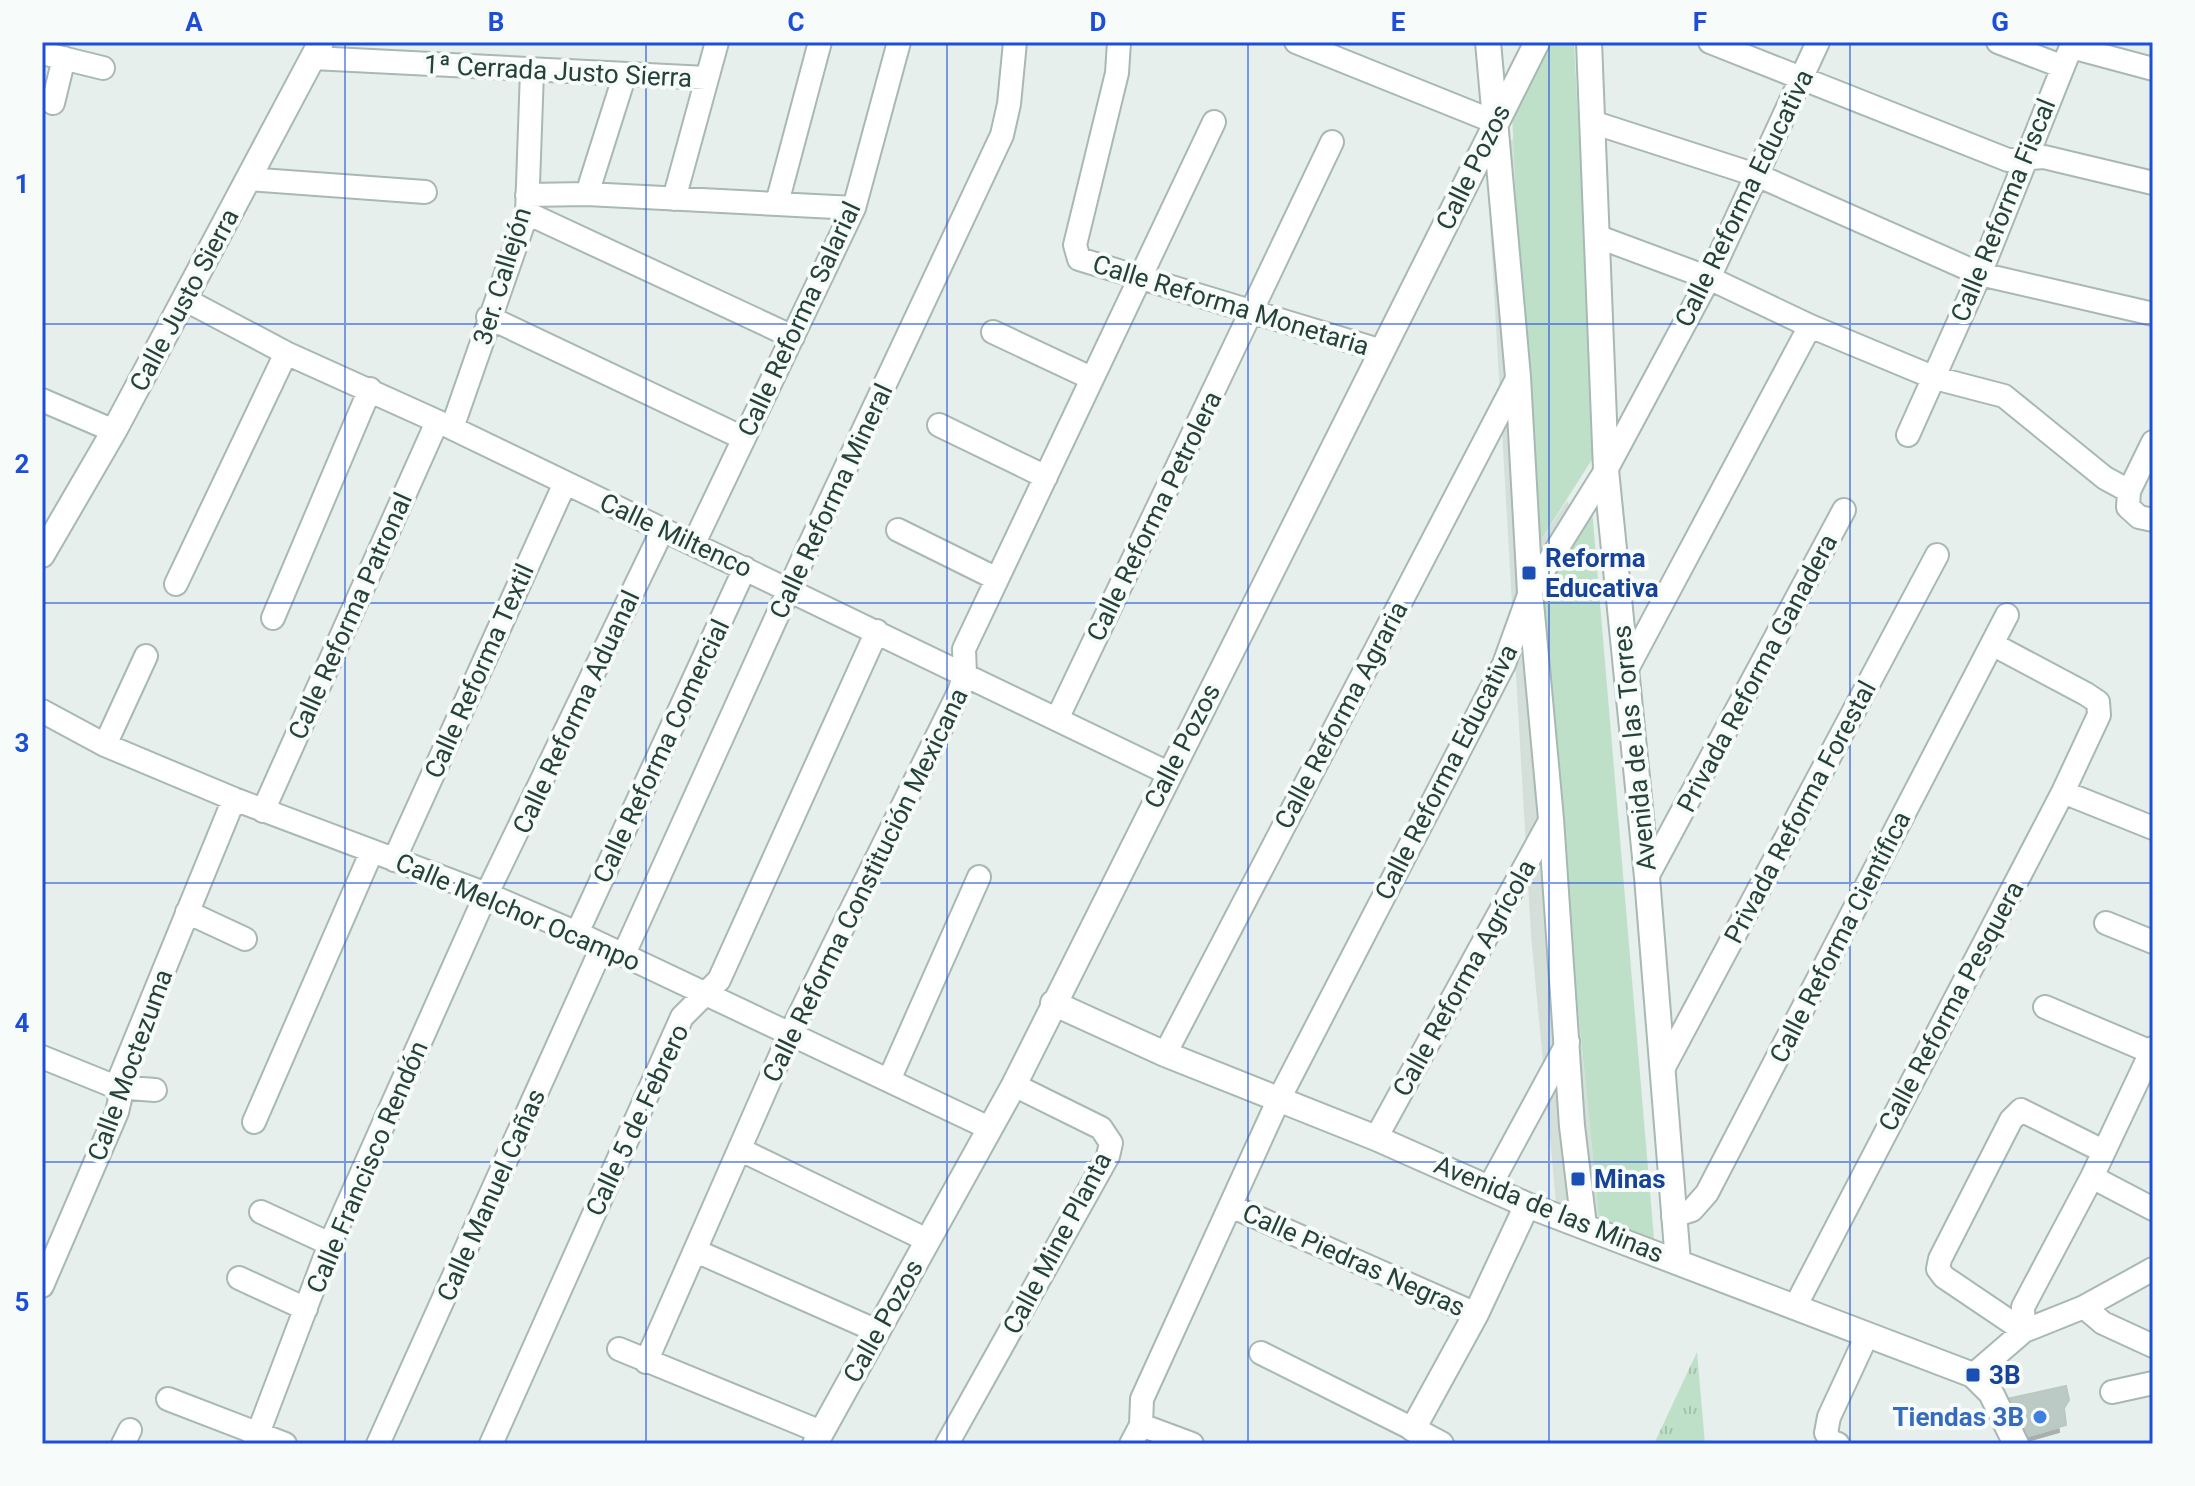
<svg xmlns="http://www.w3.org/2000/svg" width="2195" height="1486" font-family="Roboto,sans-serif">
<defs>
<pattern id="grass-tufts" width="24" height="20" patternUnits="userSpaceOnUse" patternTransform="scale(2)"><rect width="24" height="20" fill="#bfe0c8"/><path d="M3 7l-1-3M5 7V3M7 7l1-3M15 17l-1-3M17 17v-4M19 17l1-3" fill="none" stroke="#a4c1ad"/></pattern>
<filter id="shadow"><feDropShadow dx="-7" dy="7" stdDeviation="0" flood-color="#0004"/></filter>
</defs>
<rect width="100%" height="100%" fill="#e6efeb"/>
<path fill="#d4dfda" d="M1513,139L1532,554L1567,501L1582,524L1537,598L1599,1218L1556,1202L1531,935L1486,152Z"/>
<path fill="url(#grass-tufts)" d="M1697,1352L1705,1444H1654Z"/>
<path fill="#bfe0c8" d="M1550,42H1574L1596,453L1531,556L1512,113Z
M1592,509L1654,1239L1599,1218L1537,598Z"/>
<path fill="#bbcac4" stroke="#b8c9c2" stroke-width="2" filter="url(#shadow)" d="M2066,1386L2069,1400L2064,1408L2066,1425L2024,1437L2007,1399Z"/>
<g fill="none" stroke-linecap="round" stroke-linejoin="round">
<g stroke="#a8b8b2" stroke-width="26">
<path id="minor" d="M1119,42L1117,73L1075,245L1079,259L1382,351
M1296,42L1495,122
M1710,42L2008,160L2044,157L2153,183
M1998,42L2061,66
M2071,47L2153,69
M42,53L103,68
M313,58L707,78
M53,103L64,58
M1592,122L1759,176L1980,274L2153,314
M248,179L425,192
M587,194L625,74
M527,195L587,194L854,208
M674,199L717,42
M777,203L820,42
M527,213L793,337
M1596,236L1709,278L1810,326L1935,378L2004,396L2105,478L2129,491
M184,299L286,353L452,428L1168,773
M488,317L743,438
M993,332L1091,378
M42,400L114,431
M939,425L1046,477
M452,428L527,213L532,71
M1908,435L1980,274L2073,42
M2153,442L2129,491L2128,507L2139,517L2153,520
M898,530L997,579
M694,543L854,208L899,42
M176,584L286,353
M273,618L370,389
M1627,669L1810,326
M42,711L105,745L234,799L489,895L577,933L989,1128
M1057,719L1332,142
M105,745L146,656
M2063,792L2153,828
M263,811L437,422
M394,860L565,483
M1647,877L1844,510
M187,912L245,939
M2106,923L2153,942
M577,933L745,568
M624,954L801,563L1002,135L1009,104L1015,42
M2045,1007L2151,1052L2153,1058
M1165,1054L1518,377
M42,1057L116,1087L155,1090
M1663,1069L1937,555
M889,1080L979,877
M254,1122L372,851
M1376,1138L1551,819
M741,1150L927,1240
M2092,1177L2153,1209
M1490,1186L1568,1042
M1231,1206L1476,1314
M261,1212L330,1244
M1673,1216L1692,1210L1707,1193L2007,615
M696,1251L877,1331
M239,1278L306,1309
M42,1286L117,1112L120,1099L116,1087L234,799
M1795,1307L2063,792L2099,715L2098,702L2086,694L1992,644
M2084,1307L2103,1323L2153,1346
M2024,1331L1944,1277L1938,1269L1940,1259L2011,1120L2021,1110L2103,1151
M2024,1331L2023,1307L2092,1177L2153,1048
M619,1349L821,1432
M1261,1353L1413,1429
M646,1362L789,1036L959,692L965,674L964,649L1214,122
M1973,1375L2024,1331L2084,1307L2153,1269
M2112,1392L2153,1383
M168,1399L285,1444
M123,1444L130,1430
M254,1444L330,1244L479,910L663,529
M378,1444L603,945
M491,1444L682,1017L719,980L877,631
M947,1444L1108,1156L1111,1143L1101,1128L1014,1085
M1131,1444L1141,1425
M1192,1444L1141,1425L1142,1399L1152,1377L1278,1101L1504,664L1530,592L1606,470L1709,278L1818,42
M1838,1444L1831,1441L1826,1433L1829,1417L1867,1335"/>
</g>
<g stroke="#a8b8b2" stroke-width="28">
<path id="tertiary" d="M1488,42L1518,377L1530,592L1551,819L1572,1126L1584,1226
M1589,42L1606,470L1647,877L1678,1262
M42,555L114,431L321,42
M1053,1003L1165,1054L1376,1138L1527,1205L1973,1375L1991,1393L2016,1444
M815,1444L1014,1085L1537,42
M1441,1444L1413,1429L1476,1314L1527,1205"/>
</g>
<use href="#minor" stroke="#fff" stroke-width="22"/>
<use href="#tertiary" stroke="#fff" stroke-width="24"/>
</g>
<path fill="none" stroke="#1d4ed8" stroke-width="2" stroke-opacity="0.55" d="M345,42V1444M646,42V1444M947,42V1444M1248,42V1444M1549,42V1444M1850,42V1444M42,324H2153M42,603H2153M42,883H2153M42,1162H2153"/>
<g fill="#1a4fb4" stroke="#f7fbf9" stroke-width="3">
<rect x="1521" y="565" width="16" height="16" rx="4"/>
<rect x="1570" y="1171" width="16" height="16" rx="4"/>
<rect x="1965" y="1367" width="16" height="16" rx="4"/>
</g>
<circle fill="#3f7fe0" stroke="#f7fbf9" stroke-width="3" cx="2040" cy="1417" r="8"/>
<g text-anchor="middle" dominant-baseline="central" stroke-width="8" stroke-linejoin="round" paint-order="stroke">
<g font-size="26" fill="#24423a" stroke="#f7fbf9">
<text transform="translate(558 71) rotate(3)">1ª Cerrada Justo Sierra</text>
<text transform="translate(1473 167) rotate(-64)">Calle Pozos</text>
<text transform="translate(1744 198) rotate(-64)">Calle Reforma Educativa</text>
<text transform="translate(2003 210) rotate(-68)">Calle Reforma Fiscal</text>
<text transform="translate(502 276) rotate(-73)">3er. Callejón</text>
<text transform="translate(184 300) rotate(-62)">Calle Justo Sierra</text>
<text transform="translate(1231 305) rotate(17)">Calle Reforma Monetaria</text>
<text transform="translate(799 319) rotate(-65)">Calle Reforma Salarial</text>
<text transform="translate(831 501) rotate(-65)">Calle Reforma Mineral</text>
<text transform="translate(1154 516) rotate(-64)">Calle Reforma Petrolera</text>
<text transform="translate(676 535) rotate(25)">Calle Miltenco</text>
<text transform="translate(350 616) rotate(-66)">Calle Reforma Patronal</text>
<text transform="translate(479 671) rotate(-66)">Calle Reforma Textil</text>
<text transform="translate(1757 673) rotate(-62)">Privada Reforma Ganadera</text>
<text transform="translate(576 712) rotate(-65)">Calle Reforma Aduanal</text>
<text transform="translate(1341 715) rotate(-62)">Calle Reforma Agraria</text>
<text transform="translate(1182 746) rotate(-63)">Calle Pozos</text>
<text transform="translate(1634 748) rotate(-96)">Avenida de las Torres</text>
<text transform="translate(661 751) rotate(-65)">Calle Reforma Comercial</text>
<text transform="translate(1446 772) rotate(-63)">Calle Reforma Educativa</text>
<text transform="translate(1800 812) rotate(-62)">Privada Reforma Forestal</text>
<text transform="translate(865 885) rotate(-64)">Calle Reforma Constitución Mexicana</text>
<text transform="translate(518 912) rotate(23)">Calle Melchor Ocampo</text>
<text transform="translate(1840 937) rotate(-63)">Calle Reforma Científica</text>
<text transform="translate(1464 978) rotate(-61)">Calle Reforma Agrícola</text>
<text transform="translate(1951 1006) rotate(-62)">Calle Reforma Pesquera</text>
<text transform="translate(130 1065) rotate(-70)">Calle Moctezuma</text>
<text transform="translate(637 1120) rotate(-65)">Calle 5 de Febrero</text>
<text transform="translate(367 1167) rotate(-67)">Calle Francisco Rendón</text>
<text transform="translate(491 1195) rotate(-66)">Calle Manuel Cañas</text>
<text transform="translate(1549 1209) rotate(22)">Avenida de las Minas</text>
<text transform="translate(1057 1243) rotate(-62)">Calle Mine Planta</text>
<text transform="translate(1354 1260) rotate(24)">Calle Piedras Negras</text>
<text transform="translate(883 1321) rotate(-61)">Calle Pozos</text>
</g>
<g font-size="26" font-weight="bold" fill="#164399" stroke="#f7fbf9" text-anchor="start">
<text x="1545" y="558">Reforma<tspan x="1545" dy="30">Educativa</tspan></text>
<text x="1594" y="1179">Minas</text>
<text x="1989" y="1375">3B</text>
</g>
<g font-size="26" font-weight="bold" fill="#366cbe" stroke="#f7fbf9" text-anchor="end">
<text x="2024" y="1417">Tiendas 3B</text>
</g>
</g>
<rect width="2195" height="1486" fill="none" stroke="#f7fbf9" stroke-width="88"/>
<rect x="44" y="44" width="2107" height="1398" fill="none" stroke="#1d4ed8" stroke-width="3"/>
<g font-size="26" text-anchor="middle" font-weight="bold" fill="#1d4ed8">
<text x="194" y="31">A</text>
<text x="496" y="31">B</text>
<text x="796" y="31">C</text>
<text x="1098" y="31">D</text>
<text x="1398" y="31">E</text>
<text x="1700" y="31">F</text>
<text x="2000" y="31">G</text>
<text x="22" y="193">1</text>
<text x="22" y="473">2</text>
<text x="22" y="752">3</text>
<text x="22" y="1032">4</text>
<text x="22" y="1311">5</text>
</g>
</svg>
